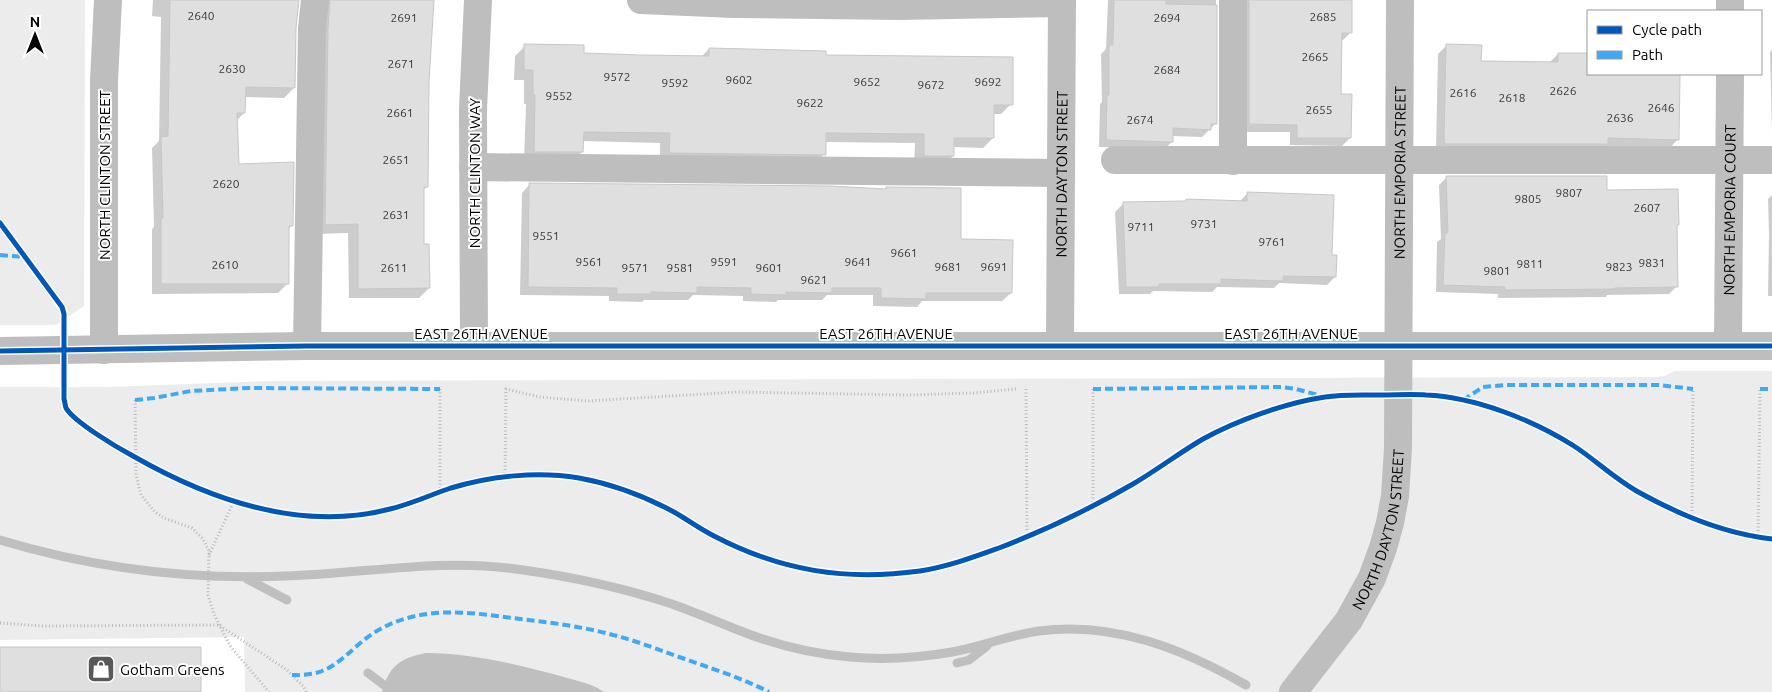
<svg xmlns="http://www.w3.org/2000/svg" width="1772" height="692" font-family="Ubuntu,sans-serif">
<rect width="100%" height="100%" fill="#fff"/>
<path fill="#ececec" d="M0,0H85L84,306L56,325H0Z
M1674,371H1772V692H245L244,637L0,640V387H109L269,381L1655,377L1665,376Z"/>
<path fill="#bfbfbf" d="M426,653C472,653 520,665 564,677C578,681 593,684 604,692H382C389,666 400,658 426,653Z"/>
<path fill="#0003" d="M153,0H298L295,28L294,88L284,98L244,97V113L236,121L238,165L292,225L288,230V283L278,293L152,294V229L154,227L152,148L159,141L161,17L152,16Z
M317,0H433L428,82L427,187L422,191L423,245L429,288L419,298H349L348,233L315,234Z
M1108,0H1216V123L1202,137L1172,136V142L1164,149L1099,147L1100,104L1102,102L1101,54L1106,49Z
M1239,0H1351L1350,33L1343,40H1341L1340,95L1350,138L1342,146L1290,145V132H1242Z
M525,46L583,54L701,57L709,49L825,56L1011,104L1001,114H993V138L983,148L953,147V156L943,166L914,165L915,143L824,142V154L815,164L660,163V143L582,141V152L572,162L524,161L526,104H524V80H514L515,56Z
M1446,46L1480,62L1549,63L1558,54L1588,66V74H1679L1677,140L1669,149H1436L1438,54Z
M1772,50V133L1770,52Z
M1447,177L1606,191L1675,226L1677,286L1669,294L1607,295L1606,297L1498,298V294L1436,292L1437,242L1441,239L1439,185Z
M530,184L885,190L887,188L960,240L1011,293L1002,301H922L917,307L873,306V295H827L822,300H778L776,302L743,301V296L693,295L688,300H644L642,302L609,301V296L520,295L522,193Z
M1248,193L1331,256L1335,277L1327,285L1279,283L1274,288L1217,287L1212,292L1153,291L1150,294H1119L1115,212L1123,204L1240,201Z
M1772,195V296H1768L1769,234L1768,199Z"/>
<g fill="none" stroke-linecap="round" stroke-linejoin="round">
<path stroke="#bfbfbf" stroke-width="9" d="M0,540C93,568 189,580 285,576C364,574 436,558 516,569C568,576 621,587 672,604C694,612 716,621 738,630C773,644 811,654 850,657C883,660 918,658 952,652C981,647 1009,635 1039,631C1114,621 1183,649 1246,685
M247,579L287,600
M957,663L969,660L987,646
M368,673L384,685"/>
</g>
<path fill="#dfdfdf" stroke="#c7c7c7" d="M170,0H299L296,28L295,88L246,87L245,113H237L239,164L294,162L293,226H289V284H161V218H163L161,137L168,136Z
M330,0H434L429,82L428,187H424V244H429L430,288L358,289V224L325,225L328,29Z
M1114,0H1166V4L1217,5V124H1211V130L1173,128V142L1106,140L1107,95H1109V45H1113Z
M1249,0H1352V33H1342L1341,94H1352L1351,138H1297V125L1249,124Z
M524,44L584,45V53L641,55L709,56V48L826,51V55L1013,57V105H994V138H954V156H924V134L826,133V155L669,153L670,133L584,132L583,152H534L535,95H533V70H524Z
M1446,44L1482,45L1481,61L1558,62V53H1588V74H1680L1679,140L1608,138V144H1445L1444,140Z
M1446,176H1607V190L1678,189L1679,225H1677L1678,287L1615,288V289L1505,290V287L1443,285L1445,233H1448Z
M529,183L830,186L886,189V187L961,188V239L1013,240L1012,293H926V299L881,298V288H832V293L786,292V295L751,294V288L697,287V293L651,292V294H617V288L528,287Z
M1247,192L1334,195L1332,255H1337L1336,277L1283,276V281L1221,279V284H1159V287H1126L1123,202L1186,201V199L1247,201Z
M0,647H201V692H0Z"/>
<g fill="none" stroke-linecap="round" stroke-linejoin="round">
<path stroke="#b9b9b9" stroke-width="3" stroke-dasharray="1 2.5" stroke-linecap="butt" d="M440,389V492
M1026,389L1027,537
M1093,389V507
M135,400L136,475L141,495L155,512L164,518L192,528L203,539L209,551L208,595L214,614L230,646L269,692
M505,477L506,389L540,397L588,401L737,392L909,395L973,393L1016,389
M1692,518L1693,389
M1758,538L1760,389
M209,555L234,501
M0,623L43,626L219,625L287,670L304,687L306,692"/>
<g stroke="#bebebe" stroke-width="28">
<path d="M641,0L734,4L899,6L1062,3"/>
<path d="M1730,11V0"/>
<path d="M1115,160H1772"/>
<path d="M1233,161V0"/>
<path d="M473,167L1061,173"/>
<path d="M307,346L312,28L315,0"/>
<path d="M474,346L473,109L478,0"/>
<path id="s1" d="M1060,346L1062,0"/>
<path id="s2" d="M1728,346L1730,74"/>
<path d="M104,350V81L108,0"/>
<path d="M0,351L307,346H1772"/>
<path id="s3" d="M1293,692L1349,620L1372,578L1383,548L1390,523L1395,496L1398,448L1400,0"/>
</g>
<path stroke="#3fa9f5" stroke-width="4" stroke-dasharray="8 4" stroke-linecap="butt" d="M0,255L25,257
M1093,389L1282,387L1296,389L1322,396
M1760,389H1772
M135,400L154,398L191,391L249,388L440,389
M1463,400L1483,387L1507,385H1659L1693,389
M292,675C302,675 312,675 322,671C338,665 350,651 364,640C375,631 390,623 404,619C440,608 476,613 512,618C546,622 581,626 613,635C638,641 661,651 685,659C713,669 742,678 769,692"/>
<g stroke="#fff" stroke-width="8">
<path id="cycleway" d="M0,223L62,307L64,314V399C65,402 65,405 66,408C74,422 118,448 133,456C210,500 302,532 390,509C411,504 430,495 451,488C491,476 537,471 579,478C613,484 644,496 674,512C688,520 700,529 714,536C781,571 845,581 920,571C947,567 974,557 999,548C1046,530 1090,509 1133,484C1157,470 1179,453 1203,439C1238,420 1285,403 1325,397C1343,394 1362,395 1380,395C1396,395 1411,394 1426,395C1475,397 1533,420 1574,446C1597,461 1617,481 1642,494C1682,516 1727,534 1772,539
M0,351L307,346H1772"/>
</g>
<use href="#cycleway" stroke="#0057b8" stroke-width="5"/>
</g>
<defs>
<g id="shop-square" transform="scale(1.4375)"><rect x="-9" y="-9" width="18" height="18" rx="4" fill="#595959" stroke="#fff"/><path d="M-5-2.5h2.3a2.7 3.5 0 0 1 5.4 0H5L5.5 6h-11ZM-1.5-2.5h3a1.5 2.3 0 0 0-3 0Z" fill="#fff"/></g>
</defs>
<g fill-rule="evenodd">
<use href="#shop-square" x="101" y="669"/>
</g>
<g text-anchor="middle" dominant-baseline="central" stroke-width="4" stroke-linejoin="round" paint-order="stroke">
<g font-size="12" fill="#383838">
<text x="201" y="15">2640</text>
<text x="1323" y="16">2685</text>
<text x="404" y="17">2691</text>
<text x="1167" y="17">2694</text>
<text x="1315" y="56">2665</text>
<text x="401" y="63">2671</text>
<text x="232" y="68">2630</text>
<text x="1167" y="69">2684</text>
<text x="617" y="76">9572</text>
<text x="739" y="79">9602</text>
<text x="867" y="81">9652</text>
<text x="988" y="81">9692</text>
<text x="675" y="82">9592</text>
<text x="931" y="84">9672</text>
<text x="1563" y="90">2626</text>
<text x="1463" y="92">2616</text>
<text x="559" y="95">9552</text>
<text x="1512" y="97">2618</text>
<text x="810" y="102">9622</text>
<text x="1661" y="107">2646</text>
<text x="1319" y="109">2655</text>
<text x="400" y="112">2661</text>
<text x="1620" y="117">2636</text>
<text x="1140" y="119">2674</text>
<text x="396" y="159">2651</text>
<text x="226" y="183">2620</text>
<text x="1569" y="192">9807</text>
<text x="1528" y="198">9805</text>
<text x="1647" y="207">2607</text>
<text x="396" y="214">2631</text>
<text x="1204" y="223">9731</text>
<text x="1141" y="226">9711</text>
<text x="546" y="235">9551</text>
<text x="1272" y="241">9761</text>
<text x="904" y="252">9661</text>
<text x="589" y="261">9561</text>
<text x="724" y="261">9591</text>
<text x="858" y="261">9641</text>
<text x="1652" y="262">9831</text>
<text x="1530" y="263">9811</text>
<text x="225" y="264">2610</text>
<text x="948" y="266">9681</text>
<text x="994" y="266">9691</text>
<text x="1619" y="266">9823</text>
<text x="394" y="267">2611</text>
<text x="635" y="267">9571</text>
<text x="680" y="267">9581</text>
<text x="769" y="267">9601</text>
<text x="1497" y="270">9801</text>
<text x="814" y="279">9621</text>
</g>
<g font-size="15" fill="#000" stroke="#fff">
<text transform="translate(474 173) rotate(-90)">NORTH CLINTON WAY</text>
<text stroke="none"><textPath href="#s1" startOffset="172">NORTH DAYTON STREET</textPath></text>
<text stroke="none"><textPath href="#s3" startOffset="548">NORTH EMPORIA STREET</textPath></text>
<text transform="translate(104 175) rotate(-90)">NORTH CLINTON STREET</text>
<text stroke="none"><textPath href="#s2" startOffset="136">NORTH EMPORIA COURT</textPath></text>
<text x="481" y="333">EAST 26TH AVENUE</text>
<text x="886" y="333">EAST 26TH AVENUE</text>
<text x="1291" y="333">EAST 26TH AVENUE</text>
<text stroke="none"><textPath href="#s3" startOffset="188">NORTH DAYTON STREET</textPath></text>
</g>
<g font-size="15" fill="#000" stroke="#fff" text-anchor="start">
<text x="120" y="669">Gotham Greens</text>
</g>
</g>
<rect x="1587" y="10" width="175" height="65" fill="#ffffff" stroke="#999999"/>
<rect x="1597" y="26" width="25" height="8" fill="#0057b8" stroke="#999999"/>
<text x="1632" y="35" font-size="15" fill="#000000">Cycle path</text>
<rect x="1597" y="51" width="25" height="8" fill="#3fa9f5" stroke="#999999"/>
<text x="1632" y="60" font-size="15" fill="#000000">Path</text>
<g transform="translate(35 35)" stroke="#ffffff" stroke-width="4" paint-order="stroke">
<path d="M0-4L9 19L0 12L-9 19Z" fill="#000000"/>
<text y="-8" font-size="14" font-weight="bold" text-anchor="middle" fill="#000000">N</text>
</g>
</svg>
